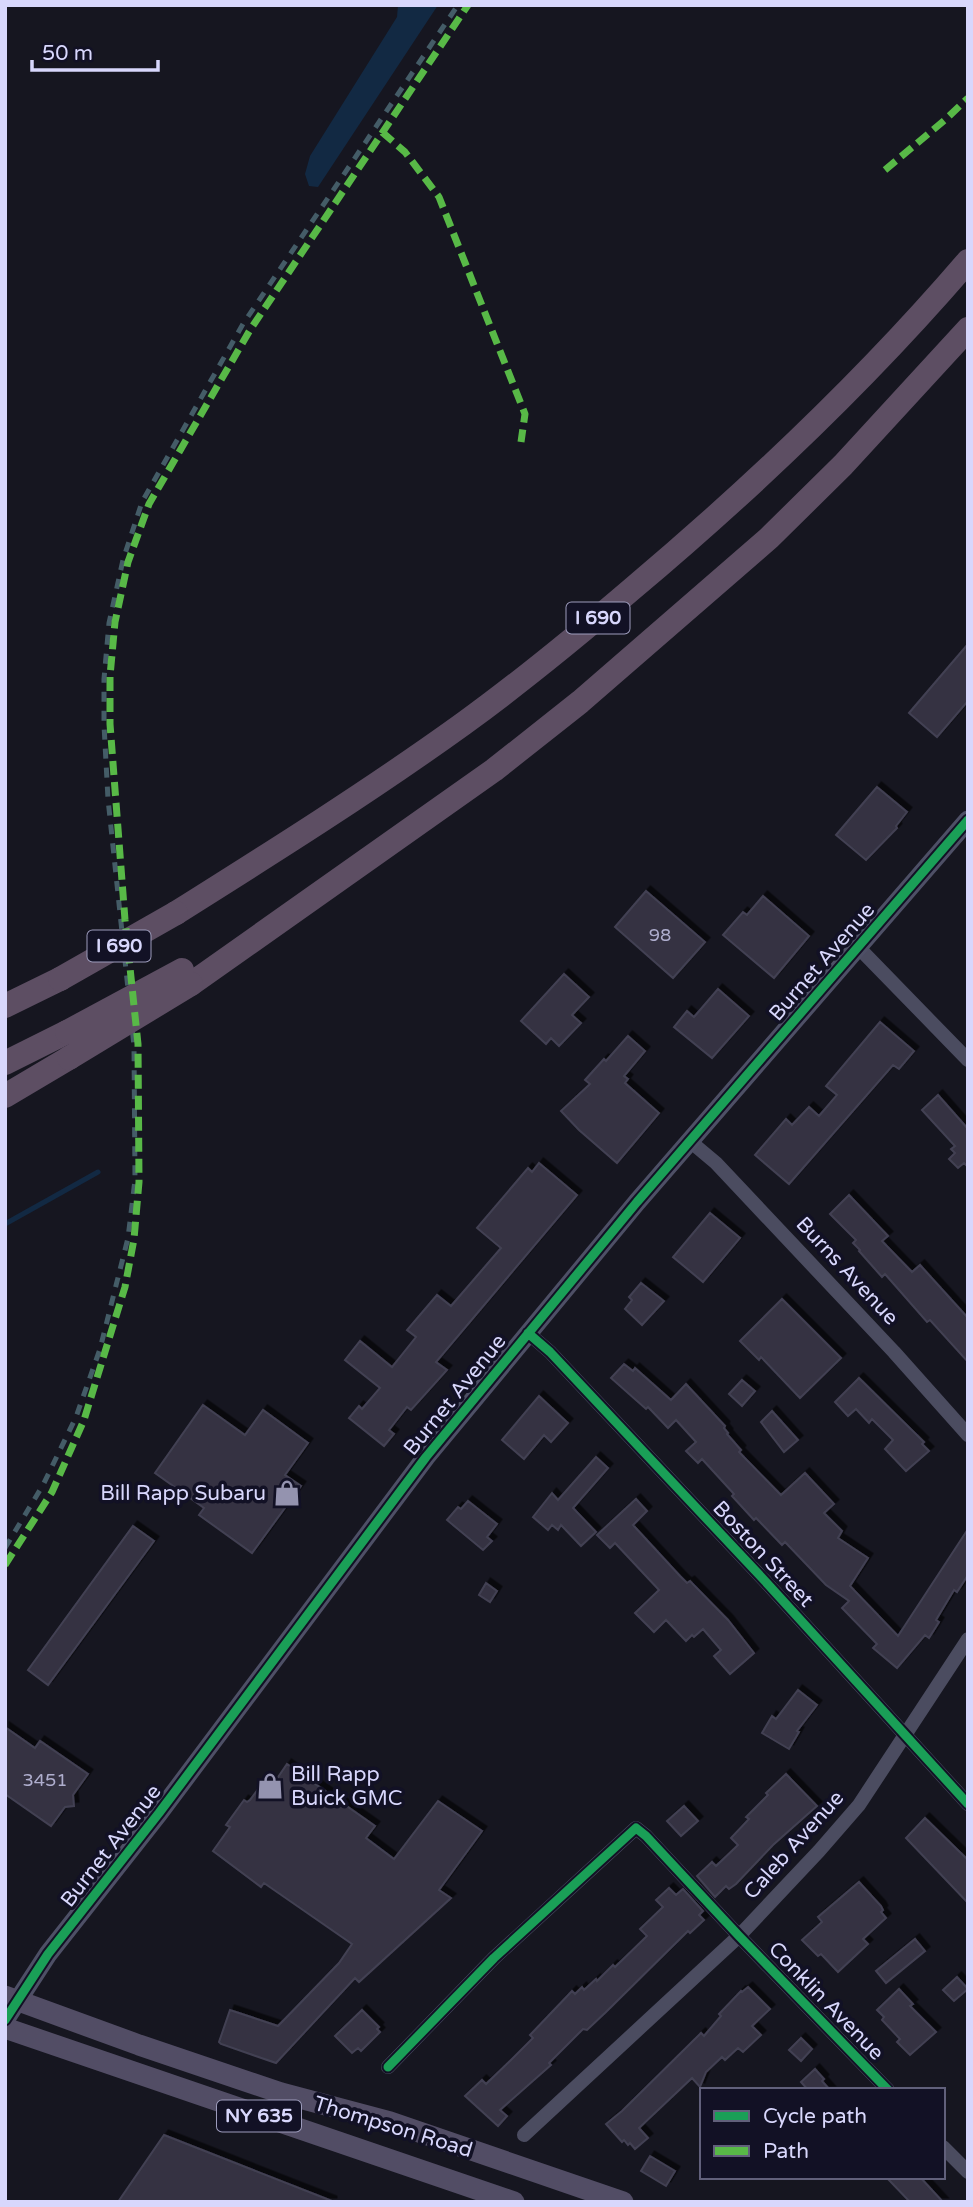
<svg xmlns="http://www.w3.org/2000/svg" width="973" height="2207" font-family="'Varela Round',sans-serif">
<defs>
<filter id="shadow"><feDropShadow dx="4.5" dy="-4.5" stdDeviation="0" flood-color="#0009"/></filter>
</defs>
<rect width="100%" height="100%" fill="#161620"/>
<path fill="#122943" d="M398,5H438L318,187L309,186L305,174L310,156L397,17Z"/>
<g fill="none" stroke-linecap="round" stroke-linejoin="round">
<path stroke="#122943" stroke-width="5" d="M5,1224L98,1172"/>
</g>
<path fill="#343342" stroke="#434153" stroke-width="2" filter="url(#shadow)" d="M968,644V701L937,737L909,713Z
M877,787L907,812L896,826L897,828L866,860L836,835Z
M646,891L705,942L673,978L615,927Z
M763,896L809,936L774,978L723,935L743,912L747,915Z
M564,974L589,997L572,1015L581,1023L559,1046L551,1038L546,1044L521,1021Z
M718,989L749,1016L712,1058L674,1027L687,1011L694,1017Z
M880,1022L914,1051L899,1069L893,1065L789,1184L755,1155L786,1119L792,1125L809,1107L819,1116L837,1095L826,1086Z
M628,1036L645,1051L624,1076L628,1079L625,1083L659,1113L617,1163L579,1130L561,1111L590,1084L585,1080L604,1059L606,1061Z
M938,1095L968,1129V1167L964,1163L958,1168L949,1159L955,1153L951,1149L955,1146L922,1110Z
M539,1163L577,1195L436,1362L447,1370L411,1410L407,1407L389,1430L394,1434L384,1446L349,1418L359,1406L362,1409L380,1388L345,1360L360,1341L392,1367L416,1337L407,1330L437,1295L451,1306L501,1248L477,1228L528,1168L532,1172Z
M849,1195L888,1236L882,1241L912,1272L920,1265L968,1318V1362L930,1320L927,1322L885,1274L882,1277L859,1251L860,1250L853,1243L856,1240L830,1214Z
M710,1213L740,1238L703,1282L673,1257Z
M641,1283L664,1301L642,1325L625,1309L632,1300L629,1297Z
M782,1299L841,1358L800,1398L761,1357L759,1360L740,1341Z
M624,1364L633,1371L635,1368L671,1400L686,1384L725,1426L724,1428L728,1433L727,1434L741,1450L739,1452L781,1495L805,1473L834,1504L824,1513L842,1531L838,1538L868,1558L850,1586L898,1636L968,1529V1575L957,1592L954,1590L936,1620L939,1622L929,1638L925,1635L897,1668L873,1648L877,1644L842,1608L849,1601L826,1585L785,1542L782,1545L756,1518L754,1520L732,1496L734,1494L702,1459L698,1463L686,1451L696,1442L676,1420L668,1428L648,1407L646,1409L611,1378Z
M859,1378L924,1442L922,1444L929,1451L906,1471L885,1449L893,1440L872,1419L869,1423L856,1409L848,1416L835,1402Z
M742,1380L755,1391L742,1406L729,1394Z
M539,1396L568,1423L551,1442L544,1435L524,1459L502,1440Z
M203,1405L245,1435L263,1410L308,1443L285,1475L301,1486L252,1553L199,1515L204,1508L155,1473Z
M772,1411L798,1440L784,1452L761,1422Z
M596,1457L608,1468L573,1508L596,1532L581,1546L561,1525L558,1530L552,1525L548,1530L533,1517L552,1493L558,1500Z
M636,1499L647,1511L633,1525L680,1576L687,1583L690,1581L728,1620L754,1653L730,1674L714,1656L721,1650L703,1629L694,1637L692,1635L686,1641L666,1620L654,1632L635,1613L659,1590L615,1543L610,1548L597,1535Z
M468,1501L497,1524L487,1537L492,1541L483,1550L447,1520L458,1507L461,1509Z
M133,1526L154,1541L48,1685L28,1670Z
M486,1583L497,1591L490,1602L479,1595Z
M798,1690L817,1705L797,1731L799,1732L789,1749L762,1733L772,1716L776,1719Z
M5,1727L35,1748L40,1741L88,1774L73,1795L74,1806L65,1807L51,1826L5,1794Z
M287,1764L375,1826L366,1838L394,1859L438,1801L482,1831L439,1890L451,1898L359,1982L355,1978L276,2063L221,2044L219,2042L230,2010L278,2026L339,1963L352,1944L264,1883L261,1887L213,1851L230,1827L226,1825L244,1800L247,1802L250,1800L264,1781L272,1786Z
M786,1774L817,1806L773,1845L736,1884L729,1889L726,1886L715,1897L697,1876L712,1862L716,1866L738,1845L731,1838L749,1819L746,1817L768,1795L766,1793Z
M684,1806L698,1821L681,1836L667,1821Z
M925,1818L968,1860V1903L906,1838Z
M859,1882L881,1906L883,1910L881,1912L886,1918L863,1939L868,1944L838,1972L821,1954L818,1956L802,1940L822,1922L818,1917Z
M669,1888L676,1895L683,1889L703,1911L699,1915L704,1920L690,1933L688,1931L606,2012L587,2030L583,2029L549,2063L551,2065L500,2110L507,2116L498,2126L465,2096L482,2080L486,2084L511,2060L533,2038L530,2035L572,1991L575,1994L582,1987L584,1990L596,1979L597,1981L613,1965L615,1967L647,1936L640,1929L663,1907L656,1900Z
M915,1939L925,1951L886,1983L876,1971Z
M957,1977L968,1989L954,2001L943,1990Z
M748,1987L770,2009L752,2026L761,2035L743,2052L738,2048L725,2060L722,2057L706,2072L700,2087L692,2078L639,2128L648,2138L635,2149L630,2143L628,2145L624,2140L622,2142L606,2124L622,2111L701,2033L704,2036L721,2016L719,2014L741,1991L742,1992Z
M899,1989L913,2004L910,2006L936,2032L910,2055L897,2042L900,2039L882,2020L884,2017L877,2010Z
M362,2010L379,2027L377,2029L380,2032L361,2051L358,2048L352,2053L335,2036Z
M801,2038L812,2049L801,2061L789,2050Z
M815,2069L824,2079L822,2081L830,2090H808L801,2082Z
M164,2135L332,2201V2202H118Z
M650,2156L675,2171L666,2186L641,2171Z
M886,2177H920L943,2202H910Z"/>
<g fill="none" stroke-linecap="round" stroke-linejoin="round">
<path stroke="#4b4c60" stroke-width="14" d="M858,947L968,1060
M691,1142L716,1163L894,1352L968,1435
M528,1333L550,1352L765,1581L968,1804
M388,2067L494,1958L636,1828L646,1836L739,1936L888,2090
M524,2135L739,1936L819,1851L859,1805L968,1639
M943,2147L968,2172"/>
<path stroke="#4e5066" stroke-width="19" d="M5,2020L48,1954L159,1813L426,1457L637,1202L968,820"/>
<path stroke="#524d65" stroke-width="21" d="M5,1996L139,2045L281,2093L390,2122L623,2202
M5,2028L514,2202"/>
<path stroke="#5d4e63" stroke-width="24" d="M176,913C273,852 370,791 463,724C521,682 577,636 632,589C752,488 866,380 968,261
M191,984L494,770L580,702L769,538L843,465L968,329
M5,1006L60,979
M5,1063L67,1032
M5,1096L69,1058"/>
<path stroke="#445c67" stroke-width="5" stroke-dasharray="10 9" stroke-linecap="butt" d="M5,1548L43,1485L76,1417L100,1349L128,1238L135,1180L134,1046L108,799L104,725V679L109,623L123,560L142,502L243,324L458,5"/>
<path stroke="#5d4e63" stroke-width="24" d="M60,979L176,913
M67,1032L182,970
M69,1058L191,984"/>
<path stroke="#58b947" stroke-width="7" stroke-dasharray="14 7" stroke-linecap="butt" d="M382,132L405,152L439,197L525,414L521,442
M885,170L946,119L968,98
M5,1565L52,1492L84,1420L125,1287L134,1239L139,1182L138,1044L125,920L110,724V676L115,622L128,562L149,504L250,330L468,5"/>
<g stroke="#121125" stroke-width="13">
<path id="cycleway" d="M528,1333L550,1352L765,1581L968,1804
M5,2020L48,1954L159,1813L426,1457L637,1202L968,820
M388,2067L494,1958L636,1828L646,1836L739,1936L888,2090"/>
</g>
<use href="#cycleway" stroke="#1a9f57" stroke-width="9"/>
</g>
<defs>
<g id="shop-bare" transform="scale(2.1)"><path d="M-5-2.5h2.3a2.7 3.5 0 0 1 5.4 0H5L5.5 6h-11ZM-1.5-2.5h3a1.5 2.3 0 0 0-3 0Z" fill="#9493af" stroke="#121125" stroke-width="2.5" paint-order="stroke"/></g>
</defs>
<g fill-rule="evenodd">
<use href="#shop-bare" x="287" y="1493"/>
<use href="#shop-bare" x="270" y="1786"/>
</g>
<g text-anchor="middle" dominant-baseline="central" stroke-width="7" stroke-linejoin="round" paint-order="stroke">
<g font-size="18" fill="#afaece">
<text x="660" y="935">98</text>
<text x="45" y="1780">3451</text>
</g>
<g fill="#121125" stroke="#9d9cbc" stroke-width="2">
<rect x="566.5" y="602.5" width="63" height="31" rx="5"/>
<rect x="87.5" y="930.5" width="63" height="31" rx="5"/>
<rect x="217" y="2100.5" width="84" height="31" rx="5"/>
</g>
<g font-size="19" font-weight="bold" fill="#d8d7fc">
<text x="598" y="618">I 690</text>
<text x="119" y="946">I 690</text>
<text x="259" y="2116">NY 635</text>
</g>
<g font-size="21" fill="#d8d7fc" stroke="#121125">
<text transform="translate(822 962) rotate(-49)">Burnet Avenue</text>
<text transform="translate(847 1271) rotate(47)">Burns Avenue</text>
<text transform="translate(455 1395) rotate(-51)">Burnet Avenue</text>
<text transform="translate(763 1554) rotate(47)">Boston Street</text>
<text transform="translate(794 1845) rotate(-48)">Caleb Avenue</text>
<text transform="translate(111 1846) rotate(-52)">Burnet Avenue</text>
<text transform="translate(826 2001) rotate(46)">Conklin Avenue</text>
<text transform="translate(393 2127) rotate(17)">Thompson Road</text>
</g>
<g font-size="21" fill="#d8d7fc" stroke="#121125" text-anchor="end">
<text x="266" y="1493">Bill Rapp Subaru</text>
<text x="291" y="1774" text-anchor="start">Bill Rapp<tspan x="291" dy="24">Buick GMC</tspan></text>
</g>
</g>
<rect width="973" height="2207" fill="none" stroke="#d8d7fc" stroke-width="14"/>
<rect x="700" y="2088" width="245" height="91" fill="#121125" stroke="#61607b" stroke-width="2"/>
<rect x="714" y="2111" width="35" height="10" fill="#1a9f57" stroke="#61607b" stroke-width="2"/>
<text x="763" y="2123" font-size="21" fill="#d8d7fc">Cycle path</text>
<rect x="714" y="2146" width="35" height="10" fill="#58b947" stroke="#61607b" stroke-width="2"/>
<text x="763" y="2158" font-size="21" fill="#d8d7fc">Path</text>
<path d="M32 60v10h126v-10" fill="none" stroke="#d8d7fc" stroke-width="3.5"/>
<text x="42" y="60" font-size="21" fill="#d8d7fc" stroke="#121125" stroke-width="5" paint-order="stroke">50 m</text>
</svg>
